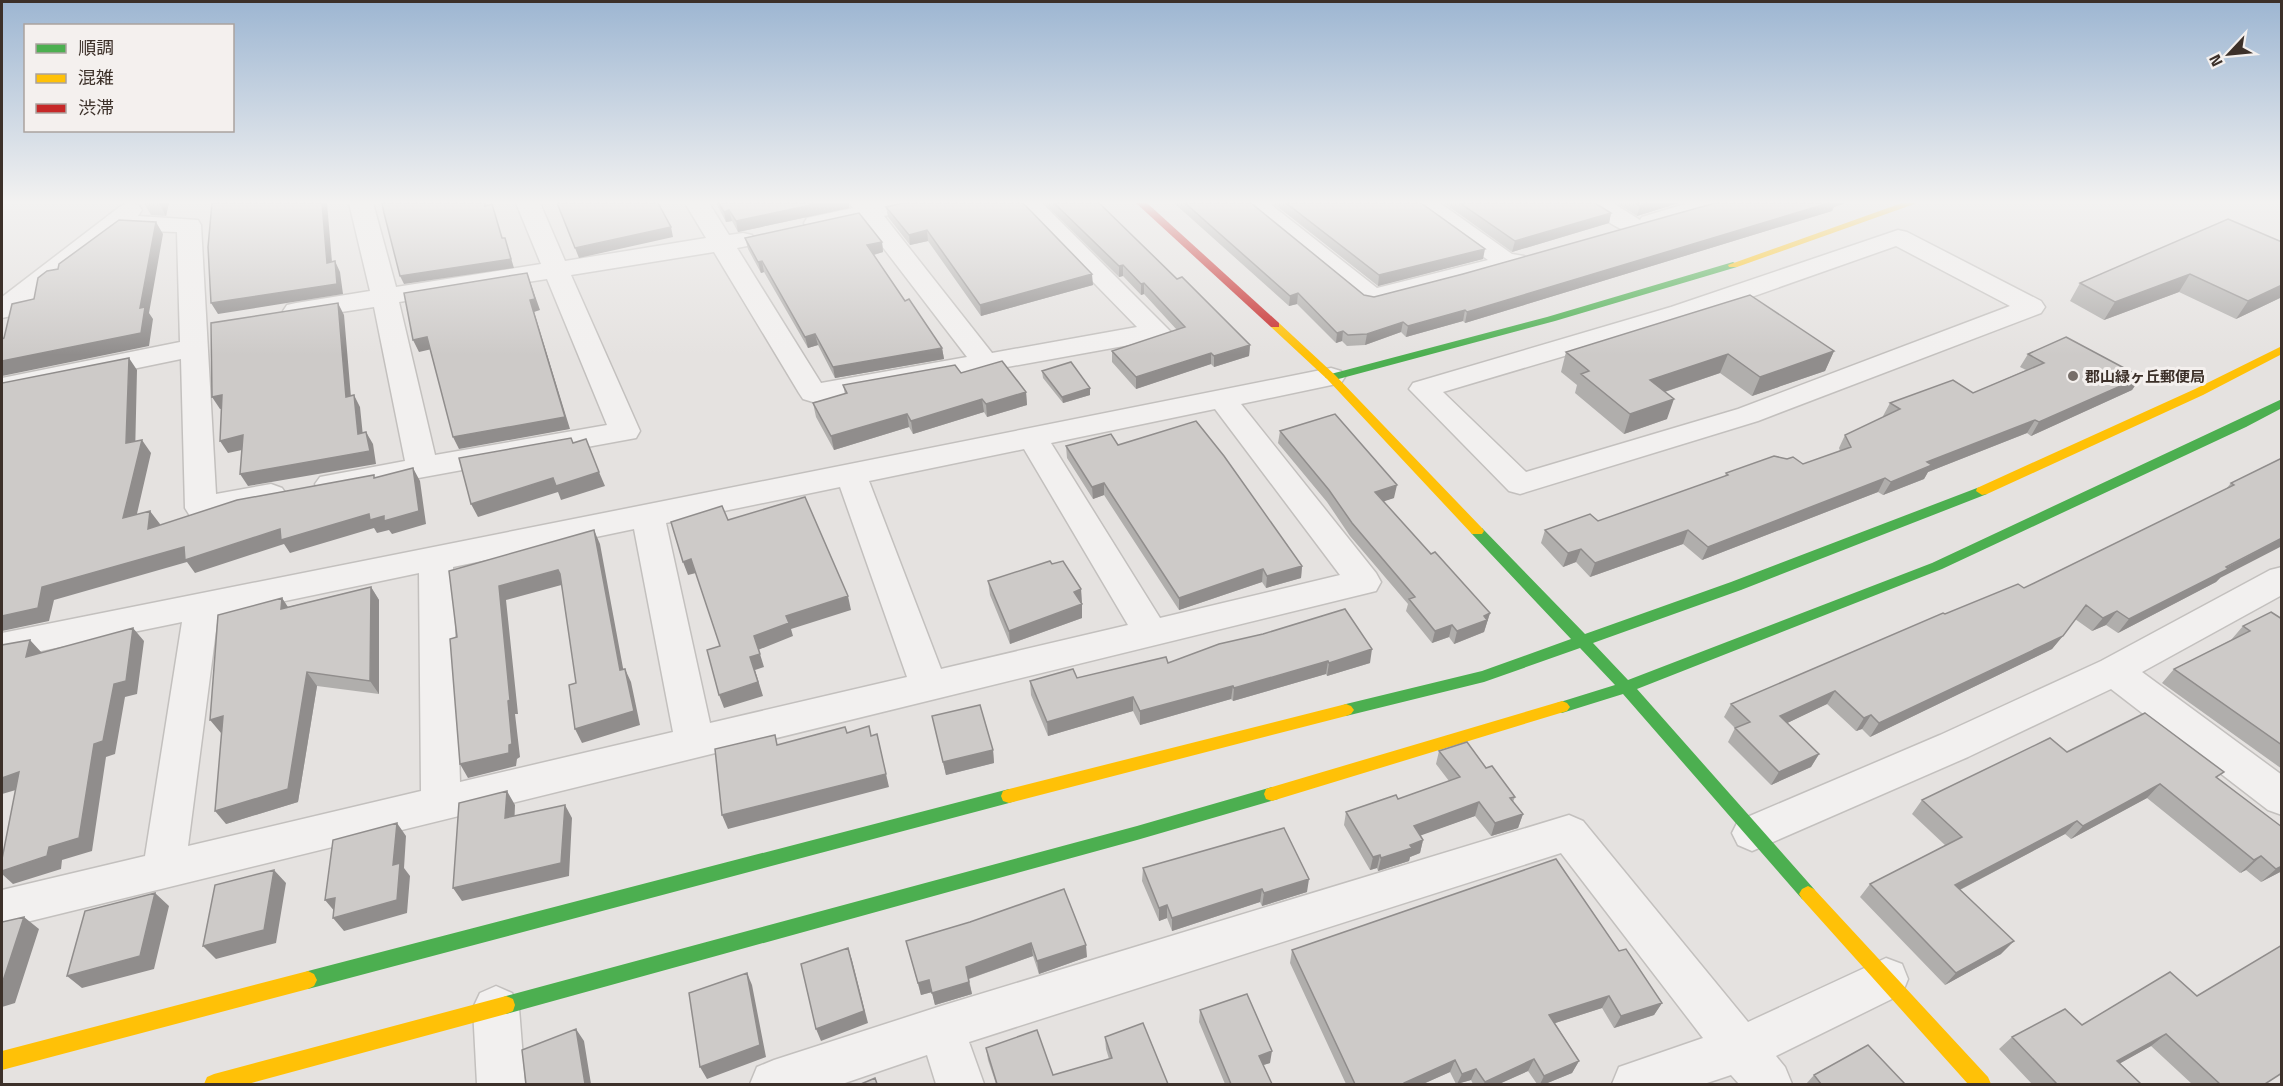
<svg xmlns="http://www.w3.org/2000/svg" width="2283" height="1086" font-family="'Titillium Web','Noto Sans JP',sans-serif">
<rect width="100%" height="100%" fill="#e5e2e0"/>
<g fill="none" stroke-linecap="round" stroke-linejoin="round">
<g stroke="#c3c0be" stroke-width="3">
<path id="street" d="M131,203L138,205L142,210L138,216L198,220L201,225L216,494L271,484L282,488L287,495L282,502L201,519L190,516L185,508L181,359L2,396V378L180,342L177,232L120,230L11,316L2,318V297L122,205Z
M349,203H373L396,287L541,264L516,203H540L565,261L706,238L685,203H709L729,235L743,233L752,235L755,240L752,245L737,248L821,383L967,357L862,220L816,230L807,228L804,223L807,218L853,208L849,203H922L918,208L884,216L992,353L1137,327L1016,203H1042L1171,332L1167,338L1157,340L813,402L803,399L799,393L714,252L571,275L640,431L636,438L331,494L320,491L315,484L320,477L405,461L374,307L296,319L287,317L283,311L287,305L296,303L370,291ZM547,279L607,425L435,455L399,302Z
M1242,203H1269L1377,288L1488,260L1416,208L1412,203H1440L1512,254L1524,256L1528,261L1524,266L1517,268L1372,305L1363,303Z
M1584,203H1613L1640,220L1642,217L1688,203H1725L1721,208L1660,227L1646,228L1644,232C1624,237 1604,218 1588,208Z
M1898,230L1907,232L2041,301L2045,307L2041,313L1758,421L1520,494L1509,491L1409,389L1413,383L1671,307ZM1896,246L2010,306L1738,409L1526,472L1443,392L1689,319Z
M1331,368L1341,371L1345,377L1341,383L1241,404L1376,573L1381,582L1376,591L2,928V890L145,856L182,622L2,659V633ZM1215,409L1340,575L1160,618L1051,443ZM1024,449L1128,625L941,669L869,481ZM840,487L907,677L710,723L666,523ZM634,529L673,732L460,782L453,567ZM419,573L421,791L188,846L218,615Z
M2282,567V595L2142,672L2282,775V815L2268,810L2111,689L1968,757L1766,845L1752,851L1738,845L1732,833L1738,821L1940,735L2101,661L2270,570Z
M1569,815L1583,821L1748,1022L1886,958L1902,964L1908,979L1902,994L1776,1056L1785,1067L1792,1084H1739L1731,1075L1704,1084H1612L1619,1067L1703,1038L1561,853L969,1042L984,1084H936L927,1055L842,1084H750L757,1067L774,1060L941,1006Z
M496,986L512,993L519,1008L525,1084H477L473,1008L480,993Z"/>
</g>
<use href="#street" fill="#f2f0ef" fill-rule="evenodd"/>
<path fill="#4caf50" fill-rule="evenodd" d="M1733,262L1738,265L1737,267L1555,321L1331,381L1325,377L1327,375L1547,317Z
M2282,399V408L2246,427L1942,569L1637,689L1814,889L1817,894L1814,899L1808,902L1802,899L1623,694L1562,713L1557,711L1554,707L1557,703L1615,685L1580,648L1484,682L1346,716L1341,714L1338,710L1341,706L1346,704L1482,671L1571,639L1472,534L1470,531L1472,528H1482L1585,634L1731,582L1977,488L1982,487L1988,491L1987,494L1741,590L1593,643L1628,680L1932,563Z
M1272,787L1278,789L1280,794L1278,799L1137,840L506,1014L499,1011L497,1005L499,999L506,996L1137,826Z
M1009,789L1015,791L1017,796L1015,801L1009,803L308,989L302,986L299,980L302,974L308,971Z"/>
<path fill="#ffc107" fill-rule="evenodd" d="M1902,203H1917L1737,267H1729L1728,265Z
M1275,322L1279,323L1335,375L1482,528L1484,531L1482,534H1472L1327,379L1271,327V323Z
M2282,346V354L2203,395L1987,494L1982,495L1976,491L1977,488L2195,389Z
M1562,701L1567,703L1570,707L1567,711L1272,801L1266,799L1264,794L1266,789L1272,787Z
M1346,704L1351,706L1354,710L1351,714L1346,716L1009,803L1003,801L1001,796L1003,791L1009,789Z
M1808,886L1814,889L1988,1077L1991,1084H1968L1802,899L1799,894L1802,889Z
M308,971L314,974L317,980L314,986L308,989L2,1070V1051Z
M506,996L513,999L515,1005L513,1011L506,1014L248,1084H204L207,1077L214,1074Z"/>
<path fill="#c62828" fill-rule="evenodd" d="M1136,203H1147L1279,323V327H1271Z"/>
</g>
<path fill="#b0aeac" d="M144,203H169L166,216L151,215Z
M716,203H849V208L738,232L732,221L726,222Z
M1044,203H1099L1177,279L1250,345L1249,356L1214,367L1211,364L1136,389L1112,362V351L1177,330L1144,294L1141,295L1123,276L1119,277Z
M1174,203H1251L1364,295L1374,297L1463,274L1715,203H1846L1834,207L1832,211L1465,323L1463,321L1406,337L1401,332L1365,345L1347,346L1342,341L1336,343L1297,304L1289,306Z
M1273,203H1421L1483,259L1378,286Z
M1444,203H1595L1611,213L1609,223L1512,252Z
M1617,203H1679L1637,216Z
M886,207L1093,285L981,316L928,241L910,245L888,217Z
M745,238L882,242L883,252L874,255L905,301L942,348L944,359L835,378L818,345L808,348L764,272L761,273L748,249Z
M2282,242V297L2236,319L2179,292L2104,320L2070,301L2080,283Z
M1834,351L1825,371L1752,396L1720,373L1665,392L1667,419L1624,434L1575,393L1577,385L1561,372L1566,352Z
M2028,354L2141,377L2132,390L2031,436L2027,433L1928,472L1924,479L1883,495L1878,492L1702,560L1683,544L1590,577L1576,562L1563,567L1541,543L1545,530L1598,521L1725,476L1726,473L1787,459L1803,464L1840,451L1839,448L1845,435L1884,417L1883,416L1890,403L1973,393L2026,370L2020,367Z
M1042,371L1090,395L1063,403L1043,378Z
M961,373L1026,392L1027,405L987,417L984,412L913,434L909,427L834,450L816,417L813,403L845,394L843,385Z
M1280,431L1394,498L1383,501L1431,554L1490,613L1484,632L1454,644L1449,637L1432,643L1406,611L1408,604L1350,536L1327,502L1278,443Z
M1118,445L1302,566L1301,578L1266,588L1262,582L1179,610L1104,495L1093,499L1067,458L1066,446Z
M2282,458L2220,578L2216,582L2118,633L2106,625L2092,631L2075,619L2052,649L1870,737L1862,729L1856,731L1827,704L1787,723L1819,754L1811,767L1771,785L1728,742L1735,728L1724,717L1731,704L1945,614L2024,588L2226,489L2231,483Z
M1052,564L1081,589L1082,618L1010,644L990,595L988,581Z
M371,587L379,600V694L317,686L298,802L226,824L221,733L282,598L288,607Z
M2282,619V769L2162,683L2174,669L2231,640L2243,626Z
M1219,644L1370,663L1327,676L1326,674L1233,701L1231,699L1140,725L1133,711L1048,736L1031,695L1030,681L1077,678L1168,663Z
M932,716L993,750L994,763L946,775Z
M1439,751L1486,768L1515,797L1513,802L1523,814L1518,828L1491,836L1475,816L1420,835L1423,840L1420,853L1410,857L1409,861L1378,871L1377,868L1370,870L1344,825L1346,812L1398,799L1449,781L1436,764Z
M2067,752L2218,779L2282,871L2261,882L2246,870L2240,873L2147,798L2071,839L2065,834L1960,890L2001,954L1945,985L1860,897L1870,884L1946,846L1912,814L1922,800Z
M1143,868L1307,892L1262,906L1260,902L1172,931L1167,918L1159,921L1142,881Z
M970,922L1087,957L1039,974L1033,956L969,979L972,994L935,1005L932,992L921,995L906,941Z
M1292,950L1619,951L1662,1003L1654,1015L1614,1028L1602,1008L1555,1023L1579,1061L1572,1073L1545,1084H1537L1528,1071L1499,1084H1473L1471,1080L1456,1084L1450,1072L1423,1084H1346L1290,963Z
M2170,972L2265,1084H2192L2151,1046L2120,1063L2141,1084H2032L1999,1049L2012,1037L2082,1025Z
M1200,1010L1270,1063L1263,1065L1272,1084H1225L1199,1022Z
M1105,1037L1168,1084H996L988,1060L986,1048L1053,1075L1109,1059L1106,1049Z
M1814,1075L1905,1084H1806Z"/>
<path fill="#908d8c" d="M159,203H169L166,216Z
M322,203H327L333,274L327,263Z
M820,203H849V208L738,232L736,221Z
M1649,203H1679L1637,216L1640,206Z
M1829,203H1846L1834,207L1832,211L1465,323L1467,312Z
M729,210L732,221L726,222L724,212Z
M1611,213L1609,223L1512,252L1515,241Z
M156,222L163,234L149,313L153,319L149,346L2,376V377V361L140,308Z
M671,227L673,237L579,258L575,248Z
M927,230L928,241L910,245L909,235Z
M505,238L514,268L404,284L400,276Z
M882,242L883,252L869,256L867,245Z
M1485,249L1483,259L1378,286L1379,275Z
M335,261L340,272L343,294L218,314L211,303Z
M762,261L764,272L761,273L758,262Z
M1123,265V276L1119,277V266Z
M527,273L540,310L534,312L570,429L459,449L453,437L530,300Z
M1092,274L1093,285L981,316L980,305Z
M2190,274L2179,292L2104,320L2115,302Z
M1144,283V294L1141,295V284Z
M2282,285V297L2236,319L2248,301Z
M1298,293L1297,304L1289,306L1290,296Z
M338,303L344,315L352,409L346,397Z
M1465,310L1463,321L1406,337L1408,326Z
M1403,322L1401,332L1365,345L1367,334Z
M1343,331L1342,341L1336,343L1337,333Z
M815,334L818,345L808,348L805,337Z
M427,337L432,349L419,352L413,340Z
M1250,345L1249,356L1214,367V356Z
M942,348L944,359L835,378L833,367Z
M1834,351L1825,371L1752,396L1760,377Z
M1211,353V364L1136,389V377Z
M1728,354L1720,373L1643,399L1650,380Z
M129,358L137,370L135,456L126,443Z
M2141,377L2132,390L2031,436L2039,422Z
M1090,388V395L1063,403L1062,397Z
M1026,392L1027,405L987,417L986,404Z
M222,395L230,407L220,409L212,397Z
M354,395L360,407L364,446L358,434Z
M982,399L984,412L913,434L911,421Z
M1674,399L1667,419L1624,434L1630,414Z
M907,414L909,427L834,450L831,436Z
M2035,420L2027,433L1928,472L1924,479L1883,495L1891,482L1927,462Z
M366,432L373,444L376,464L248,486L240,474Z
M243,435L251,448L228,453L220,441Z
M142,440L151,453L133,531L123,518Z
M413,468L420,481L426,524L392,534L389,530L377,533L374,528L290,553L284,544L195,573L187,562L54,600L49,621L2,631V616L42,587Z
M599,472L605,486L561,500L558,492L478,517L471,504L553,478Z
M1885,478L1878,492L1702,560L1708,547Z
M1104,483V495L1093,499L1092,487Z
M1397,485L1394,498L1373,505L1375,492Z
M150,511L160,524L158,542L148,529Z
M594,530L600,544L626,684L620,670Z
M1688,530L1683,544L1590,577L1595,563Z
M2282,538V546L2220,578L2216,582L2118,633L2129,619Z
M1581,549L1576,562L1563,567L1568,553Z
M691,559L696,573L688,575L683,562Z
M1302,566L1301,578L1266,588L1267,576Z
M1263,569L1262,582L1179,610V598Z
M558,570L565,584L506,600L518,714H515L520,757L517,759L516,766L468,778L460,764L509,745L508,701L499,586Z
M371,587L379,600V694L370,681Z
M1081,589L1082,603L1074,592Z
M848,596L851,610L791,629L793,636L758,650L754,636L786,616Z
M282,598L291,612L281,609Z
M1082,604V618L1010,644L1009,631Z
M2117,611L2106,625L2092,631L2103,618Z
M1490,613L1484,632L1454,644L1457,631L1484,616Z
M1452,625L1449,637L1432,643L1435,631Z
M133,628L144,641L137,694L125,697L115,754L106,757L92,851L62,860L61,869L13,884L2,874V871L49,847L94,744Z
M2063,636L2052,649L1870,737L1879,723Z
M30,640L42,653L26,657Z
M1372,649L1370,663L1327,676L1329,663Z
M760,654L764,667L755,670L763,696L724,708L719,695L750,657Z
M1328,661L1326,674L1233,701L1234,688Z
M625,669L631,682L640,725L582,743L575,729Z
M307,672L317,686L298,802L226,824L215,811Z
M1233,686L1231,699L1140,725V711Z
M1835,691L1827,704L1773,730L1780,716Z
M1133,697V711L1048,736L1047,722Z
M1871,715L1862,729L1856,731L1864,718Z
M223,716L234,729L221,733L210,720Z
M877,734L889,787L728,829L722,815Z
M993,750L994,763L946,775L943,762Z
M1819,754L1811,767L1771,785L1779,772Z
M19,772L33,785L2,794V778Z
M2160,784L2147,798L2071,839L2083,826Z
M507,791L515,805L514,831L505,818Z
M1479,802L1475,816L1411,839L1414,826Z
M565,805L572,818L569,876L462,901L453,888Z
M1523,814L1518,828L1491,836L1495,823Z
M2077,821L2065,834L1944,898L1955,885Z
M397,823L406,836L404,868L410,876L407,913L344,931L333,918L393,865Z
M1423,840L1420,853L1410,857L1409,861L1378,871L1381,858Z
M1380,855L1377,868L1370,870L1373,857Z
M2261,856L2246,870L2240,873L2254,860Z
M2282,866V871L2261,882L2276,869Z
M274,870L286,883L276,943L216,959L203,946Z
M1309,879L1307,892L1262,906L1264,893Z
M1262,889L1260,902L1172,931V918Z
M155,893L169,906L154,969L82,988L67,976Z
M335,898L336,913L325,900Z
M1167,905V918L1159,921V908Z
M24,917L39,929L15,1003L2,1007V984Z
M2014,941L2001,954L1945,985L1956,973Z
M1031,943L1033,956L968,979L966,967Z
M1086,945L1087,957L1039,974L1037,961Z
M848,948L852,960L868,1023L821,1041L816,1029Z
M747,973L752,985L766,1057L707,1079L700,1067Z
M929,980L932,992L921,995L918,983Z
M969,982L972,994L935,1005L932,993Z
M1609,996L1602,1008L1543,1027L1549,1015Z
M1662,1003L1654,1015L1614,1028L1621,1016Z
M576,1029L584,1041L591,1084H585Z
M2166,1034L2151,1046L2103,1073L2117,1061Z
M1272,1051L1270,1063L1257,1067L1259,1056Z
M1534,1059L1528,1071L1499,1084H1484L1485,1082Z
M1455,1060L1450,1072L1423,1084H1403L1404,1083Z
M1579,1061L1572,1073L1545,1084H1540L1544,1076Z
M1476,1069L1471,1080L1457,1084L1462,1074Z"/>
<path fill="#cdcac8" stroke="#908d8c" stroke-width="1.5" d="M212,203H322L327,263L335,261L337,284L211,303L208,247Z
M382,203H485V206L492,204L502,238H505L511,259L400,276L384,213Z
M557,203H658L671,227L575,248Z
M719,203H820L736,221L729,210L724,212Z
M903,203H1023L1092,274L980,305L927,230L909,235L886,207Z
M1054,203H1099L1177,279L1182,277L1250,345L1214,356L1211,353L1136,377L1112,351L1185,327L1144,283L1141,284L1123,265L1119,266Z
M1185,203H1251L1364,295L1374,297L1463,274L1715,203H1829L1467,312L1465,310L1408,326L1403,322L1367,334L1348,335L1343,331L1337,333L1298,293L1290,296Z
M1286,203H1421L1485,249L1379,275Z
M1460,203H1595L1611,213L1515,241Z
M1636,203H1649L1640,206Z
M859,213L882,242L867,245L905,301L909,299L942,348L833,367L815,334L805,337L762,261L758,262L745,238Z
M2228,219L2282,242V285L2248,301L2190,274L2115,302L2080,283Z
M119,220L156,222L140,308L145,307L141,333L2,361V339L4,338L12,304L34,299L38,278L47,271L58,269L59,264Z
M527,273L535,299L530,300L565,417L453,437L427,337L413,340L404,293Z
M1750,295L1834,351L1760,377L1728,354L1650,380L1674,399L1630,414L1581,374L1589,371L1566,352Z
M338,303L346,397L354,395L358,434L366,432L370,451L240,474L243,435L220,441L222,395L212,397L211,323Z
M2066,337L2141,377L2039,422L2035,420L1927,462L1932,465L1891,482L1885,478L1708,547L1688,530L1595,563L1581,549L1568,553L1545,530L1590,514L1598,521L1728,475L1726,473L1774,456L1787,459L1793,457L1803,464L1851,447L1845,435L1900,409L1890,403L1953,380L1973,393L2044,363L2028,354Z
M129,358L126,443L142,440L123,518L150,511L148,529L237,500L374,475V478L413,468L419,511L384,521V516L370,520L369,514L281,540L280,529L185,560L184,547L42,587L38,608L2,616V383Z
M1002,361L1026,392L986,404L982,399L911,421L907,414L831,436L813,403L847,393L843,385L955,365L961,373Z
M1071,362L1090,388L1062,397L1042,371Z
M1335,414L1397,485L1375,492L1431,554L1435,552L1490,613L1484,616L1487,620L1457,631L1452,625L1435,631L1409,599L1415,597L1352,523L1329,490L1280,431Z
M1196,421L1224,456L1302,566L1267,576L1263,569L1179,598L1104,483L1092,487L1066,446L1111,434L1118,445Z
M571,438L573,443L586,439L599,472L556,486L553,478L471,504L459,458Z
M2282,458V538L2226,567L2228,569L2129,619L2117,611L2103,618L2086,605L2063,636L1879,723L1871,715L1864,718L1835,691L1780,716L1819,754L1779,772L1735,728L1750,722L1731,704L1943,613L1945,614L2018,584L2024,588L2234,485L2231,483Z
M805,497L848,596L786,616L789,623L754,636L760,654L750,657L758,682L719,695L707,650L720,646L691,559L683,562L671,522L722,506L728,520Z
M594,530L620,670L625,669L634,711L575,729L569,685L576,683L560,574L558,570L499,586L510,700L508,701L512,744L509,745V753L460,764L450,639L457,637L449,571Z
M1050,561L1052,564L1063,561L1081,589L1074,592L1082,604L1009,631L988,581Z
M371,587L370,681L307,672L288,789L215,811L223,716L210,720L218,615L282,598L281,609Z
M1345,609L1372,649L1329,663L1328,661L1234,688L1233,686L1140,711L1133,697L1047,722L1030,681L1073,669L1077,678L1166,657L1168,663L1219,644L1263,634Z
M2271,612L2282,619V745L2174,669L2250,631L2243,626Z
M133,628L126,681L114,684L103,741L94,744L79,838L49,847L47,856L2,871V859L19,772L2,778V645L30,640L26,657Z
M980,705L993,750L943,762L932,716Z
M2145,713L2224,772L2216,777L2282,827V866L2276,869L2261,856L2254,860L2160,784L2083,826L2077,821L1955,885L2014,941L1956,973L1870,884L1962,837L1922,800L2050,738L2067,752Z
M869,726L871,736L877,734L886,774L722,815L715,749L775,735L777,745L845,727L847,733Z
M1467,742L1486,768L1492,766L1515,797L1510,798L1523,814L1495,823L1479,802L1414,826L1423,840L1410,845L1412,848L1381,858L1380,855L1373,857L1346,812L1396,795L1398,799L1460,777L1439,751Z
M507,791L505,818L565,805L561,863L453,888L459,803Z
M397,823L393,865L400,863L397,900L333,918L335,898L325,900L333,840Z
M1284,828L1309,879L1264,893L1262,889L1172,918L1167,905L1159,908L1143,868Z
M1556,859L1619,951L1626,949L1662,1003L1621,1016L1609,996L1549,1015L1579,1061L1544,1076L1534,1059L1485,1082L1476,1069L1462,1074L1455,1060L1404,1083V1084H1355L1292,950Z
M274,870L264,930L203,946L215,885Z
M1064,889L1086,945L1037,961L1031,943L966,967L969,982L932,993L929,980L918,983L906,941L970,922Z
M155,893L140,956L67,976L85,911Z
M24,917L2,984V922Z
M2282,945V1073L2265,1084H2220L2166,1034L2117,1061L2141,1084H2057L2012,1037L2065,1009L2082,1025L2170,972L2197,996Z
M848,948L864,1011L816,1029L801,964Z
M747,973L760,1045L700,1067L689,993Z
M1247,994L1272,1051L1259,1056L1272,1084H1231L1200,1010Z
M1143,1023L1168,1084H997L986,1048L1037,1030L1053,1075L1112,1058L1105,1037Z
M576,1029L585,1084H526L522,1050Z
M1868,1045L1905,1084H1821L1814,1075Z
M875,1078L877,1084H861Z"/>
<linearGradient id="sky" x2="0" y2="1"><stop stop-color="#9db6d2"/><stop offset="0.57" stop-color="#f3f2f1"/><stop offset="1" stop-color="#f3f2f1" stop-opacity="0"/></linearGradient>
<rect width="2283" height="355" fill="url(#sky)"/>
<circle fill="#776e69" stroke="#f4f0ee" stroke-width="2" cx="2073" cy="376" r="6"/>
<g text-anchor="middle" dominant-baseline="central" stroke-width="6" stroke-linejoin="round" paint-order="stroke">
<g font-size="15" font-weight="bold" fill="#3c3029" stroke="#f4f0ee" text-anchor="start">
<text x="2085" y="376">郡山緑ヶ丘郵便局</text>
</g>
</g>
<rect width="2283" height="1086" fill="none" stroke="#3c3029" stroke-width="6"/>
<rect x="24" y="24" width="210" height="108" fill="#f4f0ee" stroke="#aaa39f" stroke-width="1.5"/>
<rect x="36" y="44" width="30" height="9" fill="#4caf50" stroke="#aaa39f" stroke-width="1.5"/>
<text x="78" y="54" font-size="18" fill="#3c3029">順調</text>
<rect x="36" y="74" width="30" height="9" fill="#ffc107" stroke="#aaa39f" stroke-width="1.5"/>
<text x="78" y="84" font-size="18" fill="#3c3029">混雑</text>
<rect x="36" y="104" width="30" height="9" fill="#c62828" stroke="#aaa39f" stroke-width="1.5"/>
<text x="78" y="114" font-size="18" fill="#3c3029">渋滞</text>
<g transform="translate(2229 54) rotate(244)" stroke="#f4f0ee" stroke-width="4.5" paint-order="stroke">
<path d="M0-4.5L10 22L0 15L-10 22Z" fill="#3c3029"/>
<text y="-9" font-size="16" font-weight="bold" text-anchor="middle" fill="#3c3029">N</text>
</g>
</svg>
